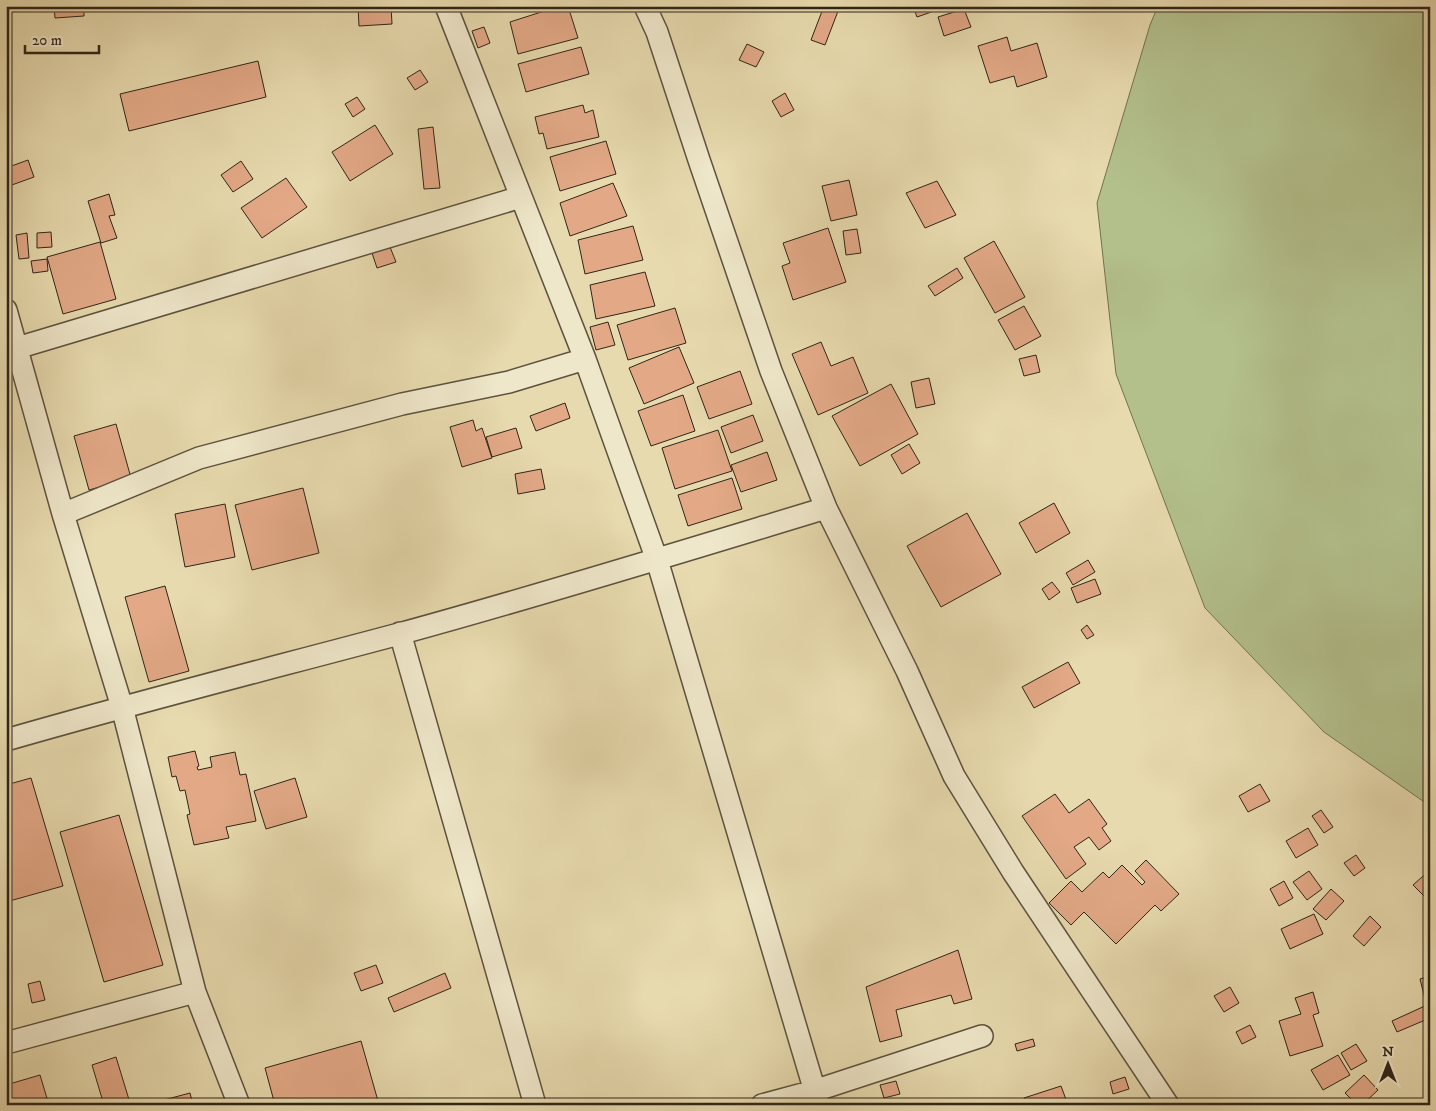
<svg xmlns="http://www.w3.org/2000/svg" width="1436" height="1111" font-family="'IM FELL DW Pica',serif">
<rect width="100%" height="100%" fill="#e7daae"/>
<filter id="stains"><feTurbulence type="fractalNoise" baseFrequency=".004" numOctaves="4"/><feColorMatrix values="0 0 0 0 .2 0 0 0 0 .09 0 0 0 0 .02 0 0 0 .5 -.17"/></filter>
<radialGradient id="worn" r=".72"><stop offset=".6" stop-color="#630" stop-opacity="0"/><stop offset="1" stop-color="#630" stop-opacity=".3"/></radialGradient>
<path fill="#b3c08c" stroke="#717252" d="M1158,6H1430V806L1324,732L1205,608L1116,374L1097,203L1150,25Z"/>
<path fill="#e3a987" stroke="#2f2518" d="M54,6H84V16L55,18Z
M358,6H391L392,24L359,26Z
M560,6H568L578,38L518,54L510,22Z
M670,6H703V9L670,11Z
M824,6H840L825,45L811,40Z
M913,6H939L940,9L917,17Z
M964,9L971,27L944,36L938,17Z
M484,27L490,43L478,48L472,31Z
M1007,37L1011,51L1037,43L1047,77L1017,87L1014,76L990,83L978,46Z
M747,44L764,52L756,67L739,60Z
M581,47L589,74L526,92L518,64Z
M258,61L266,97L129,131L120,94Z
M420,70L428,82L415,90L407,78Z
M785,93L794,110L781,117L772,101Z
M357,97L365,109L353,117L345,104Z
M583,105L585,113L593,110L599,137L547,149L543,133L539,134L535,117Z
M375,125L393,154L350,181L332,152Z
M433,127L440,188L424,189L418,129Z
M6,140L12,157L6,159Z
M606,141L616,174L560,191L550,157Z
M28,160L34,177L9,186L6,179V168Z
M241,161L253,179L233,192L221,175Z
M286,178L307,207L262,238L241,208Z
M849,180L857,215L831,221L822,186Z
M937,181L956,215L925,228L906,193Z
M613,183L627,216L570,236L560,203Z
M109,194L115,215L109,216L117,238L101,243L88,201Z
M633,226L643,260L585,274L578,240Z
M828,228L846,282L793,300L782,266L790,263L783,243Z
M857,229L861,253L846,255L843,231Z
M51,232L52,247L37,248V233Z
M27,233L29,258L19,259L16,235Z
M994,241L1025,297L995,313L964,258Z
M100,242L116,299L63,314L47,257Z
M390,247L396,262L377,268L372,253Z
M47,259L48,271L33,273L31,261Z
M957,268L963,278L935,296L928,286Z
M645,272L655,306L596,319L590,285Z
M1024,306L1041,336L1015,350L998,320Z
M675,308L686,343L628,360L617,325Z
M608,322L615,345L596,350L590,327Z
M821,342L831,366L853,357L868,393L818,415L792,354Z
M679,347L694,383L644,404L629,368Z
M1036,355L1040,372L1024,376L1019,359Z
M740,371L752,404L709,419L697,387Z
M929,378L935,404L916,408L911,382Z
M891,384L918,434L860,466L832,416Z
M683,395L695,431L651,446L638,411Z
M565,403L570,418L536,431L530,416Z
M753,415L763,441L731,453L721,427Z
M473,420L476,431L482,428L492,458L462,467L450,427Z
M116,424L131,478L89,490L74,436Z
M516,428L522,448L492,457L486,437Z
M718,430L732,471L675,489L662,448Z
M909,444L920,463L902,474L891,455Z
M767,452L777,480L741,492L731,465Z
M541,469L545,489L518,494L515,474Z
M732,478L742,509L688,526L678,495Z
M303,488L319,553L252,570L235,505Z
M1054,503L1070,533L1036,553L1019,523Z
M225,504L235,557L185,567L175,514Z
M967,513L1001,574L941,607L907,546Z
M1088,560L1095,572L1073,585L1066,573Z
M1095,579L1101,594L1077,603L1071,588Z
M1052,582L1060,592L1049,600L1042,589Z
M165,586L189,671L149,682L125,597Z
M1087,625L1094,635L1087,639L1081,630Z
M1068,662L1080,683L1034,708L1022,687Z
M195,751L199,766L197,767L198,770L212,767L210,757L235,752L240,775L246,774L256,821L226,827L229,838L194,845L187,815L190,814L185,790L180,791L176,776L172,777L168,757Z
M31,778L63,886L6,902V785Z
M295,778L307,817L266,829L254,791Z
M1260,784L1270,801L1248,812L1239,796Z
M1055,794L1069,813L1089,799L1107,824L1102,828L1111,841L1099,850L1089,837L1074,847L1086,864L1066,879L1022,816Z
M1321,810L1333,827L1324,833L1312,816Z
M119,815L163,965L104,982L60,832Z
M1308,828L1318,845L1296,858L1286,841Z
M1356,855L1365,868L1354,876L1344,863Z
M1146,860L1179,894L1161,911L1155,905L1116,944L1084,912L1071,925L1049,903L1071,881L1082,892L1103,872L1109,878L1122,865L1142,885L1145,882L1135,871Z
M1430,870V902L1413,885Z
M1309,871L1322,889L1307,900L1293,882Z
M1284,881L1293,898L1279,906L1270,889Z
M1331,889L1344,901L1326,920L1313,909Z
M1314,914L1323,934L1290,949L1281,929Z
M1370,916L1381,927L1364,946L1353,936Z
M958,950L972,999L954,1004L951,995L896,1010L902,1036L880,1042L866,987Z
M376,965L383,983L361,991L354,973Z
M445,973L451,988L394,1012L388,998Z
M1430,976V1002L1426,1003L1420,979Z
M40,981L45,1000L32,1003L28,984Z
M1230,987L1239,1003L1224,1012L1214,996Z
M1313,992L1319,1013L1313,1015L1323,1046L1290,1056L1279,1021L1301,1014L1295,998Z
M1427,1005L1430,1011V1018L1397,1032L1392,1021Z
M1250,1025L1256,1037L1242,1044L1236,1032Z
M1033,1039L1035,1046L1017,1051L1015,1044Z
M361,1041L378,1101L365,1105H275L265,1068Z
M1356,1044L1367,1061L1351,1070L1341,1053Z
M1338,1055L1350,1075L1323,1090L1311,1070Z
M116,1057L130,1103L124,1105H104L92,1065Z
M40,1075L49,1105H11L6,1085Z
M1364,1075L1378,1090L1362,1105H1357L1345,1093Z
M1125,1077L1129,1089L1113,1094L1110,1082Z
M896,1081L900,1094L884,1098L880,1085Z
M1061,1086L1068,1105H1026L1024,1098Z
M190,1093L193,1105H145Z"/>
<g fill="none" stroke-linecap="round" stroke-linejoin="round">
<g stroke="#5d523e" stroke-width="24">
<path id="street" d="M446,6L585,359L657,560L819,1105
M645,6L657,32L699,160L771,371L826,508L907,671L954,776L1013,872L1168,1105
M6,310L63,514L122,707L195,992L239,1105
M17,348L521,197
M63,514L199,458L402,404L509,382L585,359
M400,633L535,1105
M6,740C137,702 268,669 399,634C542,595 684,551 826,508
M6,1043L195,992
M762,1105L814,1091L982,1036"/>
</g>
<use href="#street" stroke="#efe7ca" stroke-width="21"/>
</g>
<rect width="1436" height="1111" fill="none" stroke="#e7daae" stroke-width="25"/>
<rect x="8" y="8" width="1421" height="1096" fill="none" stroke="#2f2518" stroke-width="2.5"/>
<rect x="12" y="12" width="1411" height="1086" fill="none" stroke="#2f2518"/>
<g transform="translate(1388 1064)" stroke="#efe7ca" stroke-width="4" paint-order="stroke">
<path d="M0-4L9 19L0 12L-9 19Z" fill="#2f2518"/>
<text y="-8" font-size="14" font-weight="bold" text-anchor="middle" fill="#2f2518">N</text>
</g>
<path d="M25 45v8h74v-8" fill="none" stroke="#2f2518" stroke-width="2.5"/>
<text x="32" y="45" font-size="15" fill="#2f2518" stroke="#efe7ca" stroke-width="4" paint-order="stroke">20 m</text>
<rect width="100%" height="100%" filter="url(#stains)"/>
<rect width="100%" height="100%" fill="url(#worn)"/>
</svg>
